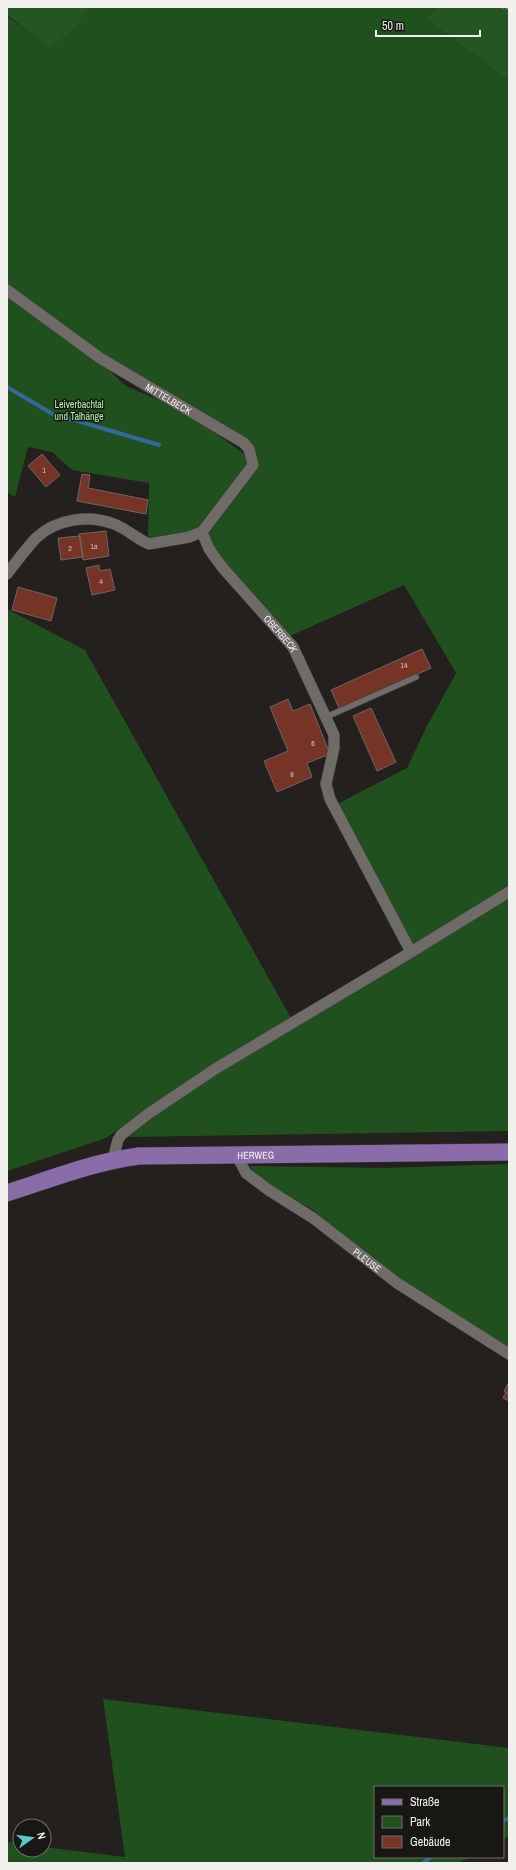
<svg xmlns="http://www.w3.org/2000/svg" width="516" height="1870" font-family="'Archivo Narrow',sans-serif">
<rect width="100%" height="100%" fill="#23201d"/>
<path fill="#20501d" d="M90,7H436L426,19L509,81V887L411,945L335,805L407,768L427,726L456,673L404,585L290,636L257,604L196,532L170,537L148,538L149,483L72,470L52,452L28,447L15,497L7,492V292L110,371L126,386L186,412L253,460V451L101,356L7,287V16L49,47L76,28Z
M7,609L85,650L291,1018L177,1089L106,1138L7,1171Z
M509,895V1131L128,1137L178,1096Z
M509,1164V1351C452,1316 397,1278 343,1237C333,1229 324,1219 314,1211C294,1196 261,1190 250,1166L381,1168Z
M103,1699L509,1748V1836L503,1840V1787H375V1857H471L458,1863H7V1842L20,1843V1850H44V1847L125,1857Z"/>
<path fill="#255522" d="M7,7H90L76,28L49,48L7,15Z
M436,7H509V81L426,19Z"/>
<g fill="none" stroke-linecap="round" stroke-linejoin="round">
<path stroke="#326999" stroke-width="4" d="M7,387L63,420L71,419L159,445
M503,1821L509,1818
M423,1863L431,1857"/>
</g>
<path fill="#763427" stroke="#6c6665" d="M42,454L60,475L46,487L28,466Z
M82,474L90,475L88,488L148,500L146,514L77,501Z
M106,531L109,556L83,560L79,534Z
M80,536L83,557L61,560L58,538Z
M99,565L100,571L110,569L115,590L92,595L86,568Z
M18,587L57,598L51,621L12,610Z
M422,649L431,668L340,710L331,690Z
M288,699L293,711L310,704L330,754L307,763L312,777L277,792L264,761L288,751L270,707Z
M371,708L396,762L377,771L353,716Z
M509,1382V1394L504,1391Z
M506,1392L509,1394V1401L503,1398Z"/>
<g fill="none" stroke-linecap="round" stroke-linejoin="round">
<g stroke="#3e3d3a" stroke-width="7">
<path id="service" d="M326,717L416,677"/>
</g>
<g stroke="#3e3d3a" stroke-width="12">
<g id="minor">
<path id="s1" d="M7,290L100,358L244,443L249,449L253,465L202,532"/>
<path id="s2" d="M7,574C16,562 26,549 36,538C56,519 89,514 114,524C127,529 137,539 149,544L189,537L202,532L209,549L222,567L293,647L334,735V748L326,784L330,799L411,952"/>
<path id="s3" d="M236,1154L246,1173L270,1191L313,1218L397,1283L509,1354"/>
<path d="M113,1159L118,1140L121,1135L148,1114L215,1069L398,960L509,892"/>
</g>
</g>
<g stroke="#3e3d3a" stroke-width="18">
<g id="primary">
<path id="s4" d="M7,1193C51,1179 93,1162 139,1156L509,1152"/>
</g>
</g>
<path stroke="#858380" stroke-width="2.5" stroke-dasharray="2 2" stroke-linecap="butt" d="M502,7L509,9"/>
<use href="#service" stroke="#6f6c68" stroke-width="5.5"/>
<use href="#minor" stroke="#6f6c68" stroke-width="11"/>
<use href="#primary" stroke="#896ca8" stroke-width="17"/>
</g>
<g text-anchor="middle" dominant-baseline="central" stroke-width="3" stroke-linejoin="round" paint-order="stroke">
<g font-size="8" fill="#d2c1bc">
<text x="44" y="470">1</text>
<text x="94" y="546">1a</text>
<text x="70" y="548">2</text>
<text x="101" y="581">4</text>
<text x="404" y="665">14</text>
<text x="313" y="743">6</text>
<text x="292" y="774">8</text>
</g>
<g font-size="10" fill="#f1f0ed" stroke="#191714">
<text stroke="none"><textPath href="#s1" startOffset="195">MITTELBECK</textPath></text>
<text stroke="none"><textPath href="#s2" startOffset="354">OBERBECK</textPath></text>
<text stroke="none"><textPath href="#s4" startOffset="254">HERWEG</textPath></text>
<text stroke="none"><textPath href="#s3" startOffset="171">PLEUSE</textPath></text>
</g>
<g font-size="10" fill="#aef5a8" stroke="#191714">
<text x="79" y="404">Leiverbachtal<tspan x="79" dy="12">und Talhänge</tspan></text>
</g>
</g>
<rect width="516" height="1870" fill="none" stroke="#f1f0ed" stroke-width="16"/>
<rect x="374" y="1786" width="130" height="72" fill="#191714" stroke="#6f6e6b"/>
<rect x="382" y="1799" width="20" height="6" fill="#896ca8" stroke="#6f6e6b"/>
<text x="410" y="1806" font-size="12" fill="#f1f0ed">Straße</text>
<rect x="382" y="1816" width="20" height="12" fill="#20501d" stroke="#6f6e6b"/>
<text x="410" y="1826" font-size="12" fill="#f1f0ed">Park</text>
<rect x="382" y="1836" width="20" height="12" fill="#763427" stroke="#6f6e6b"/>
<text x="410" y="1846" font-size="12" fill="#f1f0ed">Gebäude</text>
<g transform="translate(32 1838) rotate(76)"><circle r="19" fill="#191714" stroke="#6f6e6b"/>
<path d="M0-3L7 15L0 10L-7 15Z" fill="#53cdcb"/>
<text y="-6" font-size="11" font-weight="bold" text-anchor="middle" fill="#f1f0ed">N</text>
</g>
<path d="M376 30v6h104v-6" fill="none" stroke="#f1f0ed" stroke-width="2"/>
<text x="382" y="30" font-size="12" fill="#f1f0ed" stroke="#191714" stroke-width="3" paint-order="stroke">50 m</text>
</svg>
